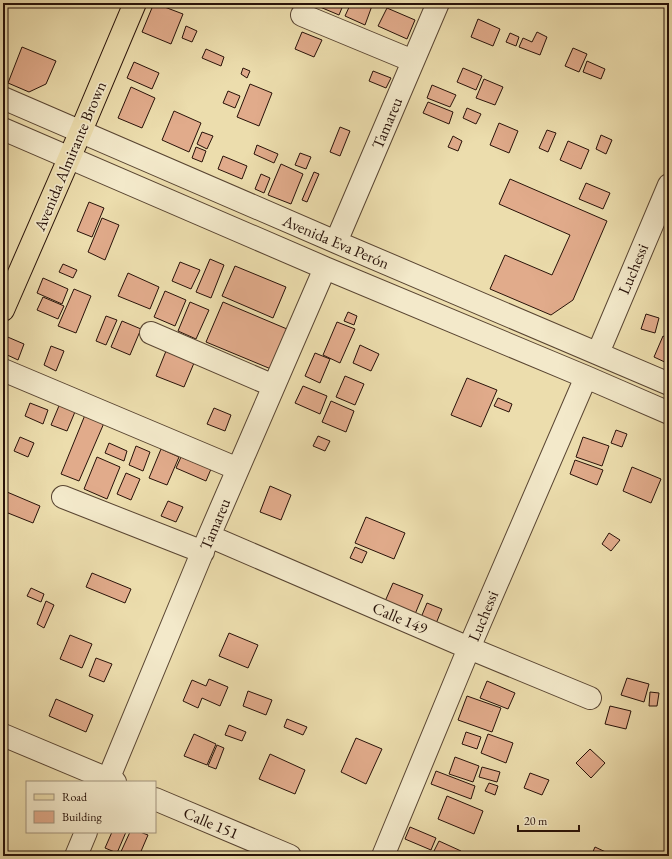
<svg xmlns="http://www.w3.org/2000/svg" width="672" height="859" font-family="'EB Garamond',serif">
<rect width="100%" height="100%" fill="#ecddad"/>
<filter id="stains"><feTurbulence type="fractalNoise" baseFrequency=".005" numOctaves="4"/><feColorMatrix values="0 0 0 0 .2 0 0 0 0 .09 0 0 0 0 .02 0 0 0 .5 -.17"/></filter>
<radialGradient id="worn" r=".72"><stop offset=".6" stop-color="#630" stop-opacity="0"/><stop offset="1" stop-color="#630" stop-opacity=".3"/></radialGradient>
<path fill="#e1ab8b" stroke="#281209" d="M154,3L183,14L171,44L142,32Z
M321,3H344L339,15L320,7Z
M351,3H373L365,25L345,16Z
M387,8L415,20L407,39L378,26Z
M478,19L500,29L493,46L471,37Z
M186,26L197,31L192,42L182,38Z
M302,32L322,40L314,57L295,49Z
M537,32L547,37L540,55L519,47L523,38L532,42Z
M510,33L519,37L516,46L506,42Z
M22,47L56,61L46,84L29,92L8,83Z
M573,48L587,54L579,72L565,66Z
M206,49L224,57L221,66L202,58Z
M587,61L605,69L601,79L583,72Z
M134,62L159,73L152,89L127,78Z
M243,68L250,71L247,78L241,74Z
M463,68L482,76L476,90L457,82Z
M373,71L391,78L386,88L369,81Z
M484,79L503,87L495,105L476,98Z
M250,84L272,93L259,126L237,117Z
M432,85L456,95L450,107L427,98Z
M131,87L155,98L142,128L118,118Z
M228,91L240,96L235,108L223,103Z
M428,102L453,112L449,124L423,113Z
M467,108L481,114L476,124L463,118Z
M174,111L201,123L189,152L162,140Z
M499,123L518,131L509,153L490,145Z
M340,127L350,131L340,156L330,152Z
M547,130L556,133L548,152L539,148Z
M202,132L213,136L207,149L197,144Z
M601,135L612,140L606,154L596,149Z
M453,136L462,141L458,151L448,147Z
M568,141L589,150L581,169L560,160Z
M257,145L278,154L274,163L254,154Z
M196,147L206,151L202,162L192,158Z
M300,153L311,157L306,169L295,165Z
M223,156L247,166L242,179L218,169Z
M281,164L303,174L291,204L268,195Z
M314,172L319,174L307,202L302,200Z
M261,174L270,178L264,193L255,189Z
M510,179L607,221L573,300L551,315L490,289L505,255L552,275L570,235L499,204Z
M586,183L610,193L603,209L579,199Z
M89,202L104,208L92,237L77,231Z
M102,218L119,225L105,260L88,252Z
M210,259L224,265L211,298L196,292Z
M180,262L200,270L191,289L172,281Z
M63,264L77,270L73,278L59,272Z
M235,266L286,287L273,318L222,296Z
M128,273L159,287L150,309L118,296Z
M43,278L68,289L62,304L37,293Z
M74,289L91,296L76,333L58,326Z
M165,291L186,300L175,326L154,317Z
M43,297L64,306L58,319L37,310Z
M190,302L209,310L196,339L178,331Z
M223,302L287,329L271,369L206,342Z
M348,312L357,316L354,325L344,321Z
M646,314L659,318L655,333L641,329Z
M106,316L117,320L106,345L96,341Z
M122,321L141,329L130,355L111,347Z
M337,322L355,329L340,363L323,355Z
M3,335L24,344L18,360L3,353Z
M663,336L669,339V364L654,357Z
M360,345L379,354L371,371L353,363Z
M51,346L64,351L56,371L44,365Z
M166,351L194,363L184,387L156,376Z
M315,353L330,359L320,383L305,376Z
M345,376L364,384L355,405L336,397Z
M467,378L497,390L481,427L451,415Z
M303,386L327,396L320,414L295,403Z
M498,398L512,404L509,412L494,406Z
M61,401L77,407L67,431L51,425Z
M331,401L354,411L346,432L322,422Z
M30,403L48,410L43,424L25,416Z
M214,408L231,415L225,431L207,424Z
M85,415L104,423L79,481L61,474Z
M616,430L627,434L622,447L611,443Z
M318,436L330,441L325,451L313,446Z
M20,437L34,443L28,457L14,451Z
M583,437L609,446L602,466L576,457Z
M109,443L127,451L124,461L105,453Z
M136,446L150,452L143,471L129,465Z
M161,449L179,457L167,485L149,478Z
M97,457L120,467L107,499L84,489Z
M181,457L211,469L206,481L176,468Z
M575,460L603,470L597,485L570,474Z
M632,467L661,479L651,503L623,491Z
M126,473L140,479L131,500L117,494Z
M270,486L291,495L281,520L260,512Z
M7,492L40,506L33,523L3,511V502Z
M168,501L183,507L176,522L161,516Z
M366,517L405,533L394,559L355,543Z
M609,533L620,540L611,551L602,544Z
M355,547L367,552L362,563L350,558Z
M92,573L131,589L125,603L86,587Z
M393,583L423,595L413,619L383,606Z
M31,588L44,594L41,602L27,596Z
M46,601L54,605L44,628L37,624Z
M427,603L442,609L435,626L420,620Z
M229,633L258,645L248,668L219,656Z
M70,635L92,644L82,668L60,659Z
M3,652L6,653L3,661Z
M96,658L112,664L104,682L89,676Z
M627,678L649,684L644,702L621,695Z
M209,679L228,687L220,706L202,698L198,708L183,701L192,680L206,686Z
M487,681L515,693L508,709L480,698Z
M248,691L272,700L266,715L243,706Z
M650,692L659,693L657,706H649Z
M467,696L501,708L492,732L458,720Z
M56,699L93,715L86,732L49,716Z
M610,706L631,711L626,729L605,724Z
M287,719L307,727L303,735L284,727Z
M229,725L246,732L242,741L225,735Z
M466,732L481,737L477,749L462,744Z
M194,734L216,744L207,765L184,756Z
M488,734L513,743L506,763L481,753Z
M356,738L382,749L366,784L341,772Z
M217,745L224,748L216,769L208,766Z
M590,749L605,763L591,778L576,763Z
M270,754L305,770L295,794L259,779Z
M455,757L479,766L473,782L449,774Z
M482,767L500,772L497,782L479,777Z
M436,771L475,786L471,799L431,784Z
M530,773L549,780L542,795L524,788Z
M489,783L498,786L495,795L485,791Z
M447,796L483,811L474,834L438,819Z
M410,827L436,838L431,850L405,839Z
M112,832H126L117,853L105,848Z
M130,832H140L148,835L139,856H119Z
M439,841L461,851L459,856H434L432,855Z
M595,847L610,854L609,856H591Z"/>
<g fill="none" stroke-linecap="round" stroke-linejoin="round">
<g stroke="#594532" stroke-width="24">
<path id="minor" d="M302,15L413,61
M3,98L336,242L669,384
M3,129L325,268L586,377L669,413
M336,242L438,3
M151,333L274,386
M598,353L669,185
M3,370L238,469
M63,497L203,552
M209,536L469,648L590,698
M3,735L115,782
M107,782L209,536L325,268
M155,799L290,856
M76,856L86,832
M383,856L469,648L586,377"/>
</g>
<g stroke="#281209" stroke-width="24">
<path id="major" d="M3,310L81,131L135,3"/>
</g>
<use href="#minor" stroke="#f3e9ca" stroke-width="22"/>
<use href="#major" stroke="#ecddad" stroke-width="22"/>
</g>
<g text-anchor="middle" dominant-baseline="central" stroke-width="3.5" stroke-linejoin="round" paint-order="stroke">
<g font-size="16" fill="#281209" stroke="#f3e9ca">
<text transform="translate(387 123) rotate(-67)">Tamareu</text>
<text transform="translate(70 156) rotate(-67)">Avenida Almirante Brown</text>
<text transform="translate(336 242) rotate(23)">Avenida Eva Perón</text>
<text transform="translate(633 269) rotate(-67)">Luchessi</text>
<text transform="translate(215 524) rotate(-67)">Tamareu</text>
<text transform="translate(483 616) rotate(-67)">Luchessi</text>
<text transform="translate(400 618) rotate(23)">Calle 149</text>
<text transform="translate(211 823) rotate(23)">Calle 151</text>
</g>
</g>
<rect width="672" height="859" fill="none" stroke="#ecddad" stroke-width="16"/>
<rect x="4" y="4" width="664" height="851" fill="none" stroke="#281209" stroke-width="2"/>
<rect x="8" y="8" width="656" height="843" fill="none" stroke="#281209"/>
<rect x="26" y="781" width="130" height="52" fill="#f3e9ca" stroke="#a2937d"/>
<rect x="34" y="794" width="20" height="6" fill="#ecddad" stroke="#a2937d"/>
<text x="62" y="801" font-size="12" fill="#281209">Road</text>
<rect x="34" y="811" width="20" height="12" fill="#e1ab8b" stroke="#a2937d"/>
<text x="62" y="821" font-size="12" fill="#281209">Building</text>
<path d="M518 825v6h61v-6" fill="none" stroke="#281209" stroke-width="2"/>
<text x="524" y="825" font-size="12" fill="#281209" stroke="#f3e9ca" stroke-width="3" paint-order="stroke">20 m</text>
<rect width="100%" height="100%" filter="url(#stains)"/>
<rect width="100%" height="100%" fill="url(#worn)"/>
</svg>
